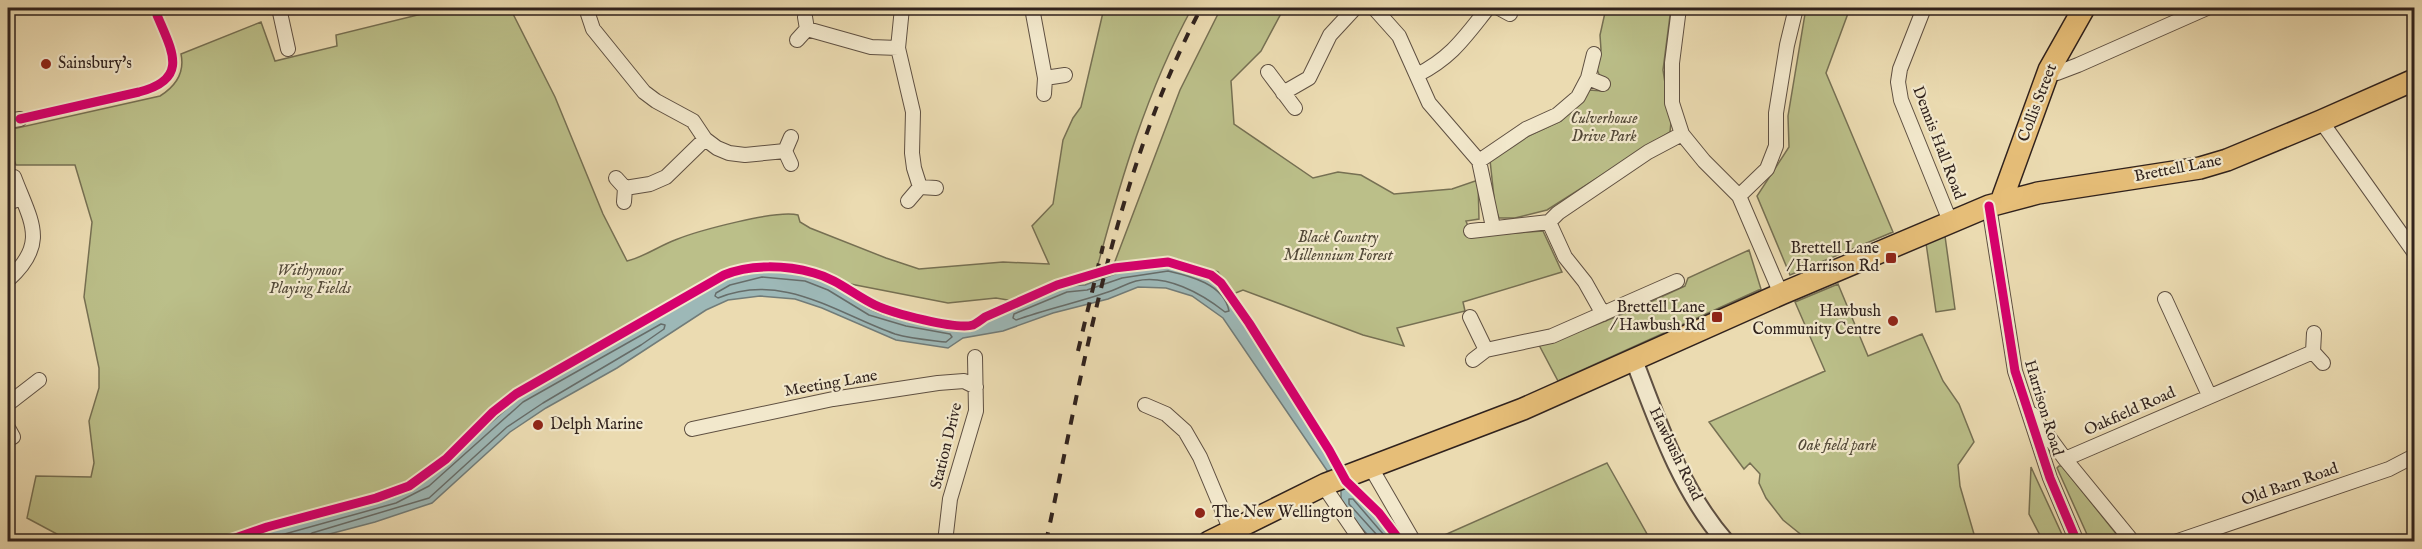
<svg xmlns="http://www.w3.org/2000/svg" width="2422" height="549" font-family="'IM FELL English',serif">
<rect width="100%" height="100%" fill="#ebdbb1"/>
<filter id="stains"><feTurbulence type="fractalNoise" baseFrequency=".00333" numOctaves="4"/><feColorMatrix values="0 0 0 0 .2 0 0 0 0 .09 0 0 0 0 .02 0 0 0 .5 -.17"/></filter>
<radialGradient id="worn" r=".72"><stop offset=".6" stop-color="#630" stop-opacity="0"/><stop offset="1" stop-color="#630" stop-opacity=".3"/></radialGradient>
<path fill="#bbbf89" stroke="#767053" stroke-width="1.5" d="M446,8H510L555,97L603,214L627,261C644,257 659,246 675,240C697,231 778,209 798,215L800,222L810,228L886,258L919,269L1003,262L1049,264L1032,226L1053,204L1063,140L1073,118L1081,107L1104,8H1192C1147,90 1120,182 1096,272L1057,285L1019,302L996,298L948,303L835,281L815,273L790,268H752L723,275L516,394L493,412L446,459L409,486L376,498L267,527L224,541L68,540L27,518L36,476L91,477L94,463L89,421L99,388V368L84,297L92,222L75,165H16L8,145V130L160,96C176,86 185,73 181,54L261,22L275,61L337,46L336,35Z
M1221,8H1284L1261,51L1231,81L1234,124L1313,178L1338,172L1361,175L1394,194L1452,189L1478,180L1479,219L1466,221L1472,236L1543,231L1562,272L1463,302L1465,311L1397,328L1404,346L1363,335L1243,290L1233,294L1218,272L1177,259L1114,264L1180,90Z
M1606,8H1671L1663,70L1671,122L1670,132L1547,210L1515,218H1499L1495,207L1490,160L1509,145L1561,121L1589,90L1603,91V84L1596,67L1601,50L1600,35Z
M1806,8H1850L1826,73L1893,232L1790,275L1757,196L1789,147L1788,116Z
M1945,236L1955,309L1936,312L1926,243Z
M1749,250L1761,289L1558,381L1539,345C1589,330 1637,308 1685,286L1688,278Z
M1838,284L1868,356L1922,334L1943,381L1959,404L1974,442L1958,465L1960,486L1976,541H1809L1783,520L1766,498L1759,483L1760,474L1750,463L1744,469L1709,422L1825,371L1795,302Z
M1607,463L1651,541H1431Z
M2059,466H2062L2122,541H2090L2057,468Z
M2031,467L2065,541H2043L2029,514Z"/>
<path fill="#9db8b7" stroke="#717c79" stroke-width="1.5" d="M1169,265L1202,274L1213,280L1221,288L1250,330L1348,488L1377,515L1397,541H1373L1344,508L1341,503V491L1223,318L1192,296L1166,288L1138,287L1108,299L1053,313L1003,331L963,338L948,348L896,340L822,308L795,299L760,296L728,300L706,310L617,368L546,408L510,432L432,503L375,522L303,541L237,542L270,530L395,497L425,481L520,397L728,279C760,269 799,268 831,284C845,291 856,302 870,309C893,320 948,331 973,328L1066,286L1085,285L1120,272Z"/>
<g fill="none" stroke-linecap="round" stroke-linejoin="round">
<path stroke="#666d6a" stroke-width="1.5" d="M1168,271C1190,276 1224,284 1229,311L1225,312C1201,293 1166,274 1136,281C1125,284 1116,290 1105,293C1076,303 1046,309 1016,320L1013,318L1014,314L1067,292L1087,290L1122,278Z
M762,277L805,281L828,290L869,315L906,326L950,334L952,337L946,342C929,340 912,339 895,334C838,314 782,271 718,298L715,296L716,293L730,285Z
M256,542L396,503L429,486L523,402L661,324L665,325L664,329L641,345L543,403L507,427L429,498L312,533L308,536L307,542
M1378,542L1377,535L1349,504V499H1353L1390,542"/>
<g stroke="#5f5042" stroke-width="16">
<path id="minor" d="M279,8L288,49
M586,8L593,29L644,92L656,101L693,121L705,139L717,148L729,153L745,155L785,151
M902,8L898,48L913,112L912,153L914,168L920,187
M1032,8L1045,78L1044,94
M1374,8L1399,36L1429,103L1479,161L1493,227
M1499,8L1510,14
M1679,8L1672,63V103L1682,134L1704,161L1739,196L1781,294
M1924,8L1900,69L1898,82L1901,100L1950,221
M807,29L871,47L898,48
M797,40L807,29L805,17
M2049,70L2057,73L2078,65L2207,8
M1268,72L1295,108
M1417,75C1452,57 1464,38 1488,8
M1045,78L1065,75
M1588,78L1603,84
M1283,93L1309,78L1330,35L1355,8
M8,121L20,119
M2321,121L2414,252
M791,137L785,151L791,164
M1479,161L1526,129L1557,115L1578,97L1588,78L1594,54
M616,178L625,188L624,202
M625,188L650,184L666,177L705,139
M1739,196L1767,169L1776,146V113L1787,45L1796,8
M908,201L920,187L936,188
M8,203L22,198
M1989,206L2015,371L2050,478L2077,542
M1549,222L1565,257L1585,282L1603,314
M1471,231L1549,222L1558,213L1648,152L1682,134
M8,280C49,243 31,222 14,177
M2165,299L2209,395
M1470,317L1486,350
M2314,333L2313,352L2323,363
M1473,360L1486,350L1552,336L1677,281
M8,404L39,380
M1145,405L1166,414L1185,431L1200,457L1231,531
M2032,414L2065,459L2133,542
M8,428L13,437
M692,429L833,399L938,383L964,381L976,387
M2065,459L2313,352
M1370,466L1414,542
M1323,485L1362,542
M945,542L950,499L976,411L975,357
M2175,542L2389,469L2414,456"/>
</g>
<g stroke="#5f5042" stroke-width="20">
<path id="tertiary" d="M1634,360C1658,423 1681,491 1726,542"/>
</g>
<g stroke="#30221d" stroke-width="24">
<path id="primary" d="M2001,202L2049,70L2084,8
M1209,542L1326,484L1523,409L1781,294L1989,206L2038,193L2200,168L2227,160L2321,121L2414,80"/>
</g>
<use href="#minor" stroke="#f2e8cc" stroke-width="14"/>
<use href="#tertiary" stroke="#f2e8cc" stroke-width="16"/>
<use href="#primary" stroke="#e6be78" stroke-width="21"/>
<path stroke="#30221d" stroke-width="4" stroke-dasharray="10 10" stroke-linecap="butt" d="M1078,351L1103,246
M1046,542C1085,361 1115,173 1201,8"/>
<g stroke="#f2e8cc" stroke-width="13">
<path id="cycleway" d="M20,119L139,92C190,79 172,51 157,15V8
M1989,206L2015,371L2050,478L2077,542
M224,542L267,527L376,498L409,486L446,459L493,412L516,394L724,275C751,264 785,265 814,273C837,279 854,295 875,305C892,313 956,330 973,325C977,323 981,320 985,317L1057,285L1114,268L1168,262L1211,275L1221,283L1249,323L1329,450L1346,481L1379,513L1401,542"/>
</g>
<use href="#cycleway" stroke="#d6006c" stroke-width="9"/>
</g>
<g fill="#8f2418" stroke="#f2e8cc" stroke-width="2">
<circle cx="46" cy="64" r="6"/>
<rect x="1885" y="252" width="12" height="12" rx="3"/>
<rect x="1711" y="311" width="12" height="12" rx="3"/>
<circle cx="1893" cy="321" r="6"/>
<circle cx="538" cy="425" r="6"/>
<circle cx="1200" cy="513" r="6"/>
</g>
<g text-anchor="middle" dominant-baseline="central" stroke-width="4.5" stroke-linejoin="round" paint-order="stroke">
<g font-size="16" fill="#30221d" stroke="#f2e8cc" text-anchor="start">
<text x="58" y="64">Sainsbury's</text>
<text x="1879" y="249" text-anchor="end">Brettell Lane<tspan x="1879" dy="18">/ Harrison Rd</tspan></text>
<text x="1705" y="308" text-anchor="end">Brettell Lane<tspan x="1705" dy="18">/ Hawbush Rd</tspan></text>
<text x="1881" y="312" text-anchor="end">Hawbush<tspan x="1881" dy="18">Community Centre</tspan></text>
<text x="550" y="425">Delph Marine</text>
<text x="1212" y="513">The New Wellington</text>
</g>
<g font-size="16" fill="#30221d" stroke="#f2e8cc">
<text transform="translate(2038 103) rotate(-69)">Collis Street</text>
<text transform="translate(1938 143) rotate(69)">Dennis Hall Road</text>
<text transform="translate(2178 169) rotate(-11)">Brettell Lane</text>
<text transform="translate(831 384) rotate(-10)">Meeting Lane</text>
<text transform="translate(2043 408) rotate(73)">Harrison Road</text>
<text transform="translate(2130 412) rotate(-24)">Oakfield Road</text>
<text transform="translate(947 446) rotate(-76)">Station Drive</text>
<text transform="translate(1675 454) rotate(64)">Hawbush Road</text>
<text transform="translate(2290 485) rotate(-19)">Old Barn Road</text>
</g>
<g font-size="16" font-style="italic" fill="#534938" stroke="#f2e8cc">
<text x="1604" y="119">Culverhouse<tspan x="1604" dy="18">Drive Park</tspan></text>
<text x="1338" y="238">Black Country<tspan x="1338" dy="18">Millennium Forest</tspan></text>
<text x="310" y="271">Withymoor<tspan x="310" dy="18">Playing Fields</tspan></text>
<text x="1837" y="446">Oak field park</text>
</g>
</g>
<rect width="2422" height="549" fill="none" stroke="#ebdbb1" stroke-width="30"/>
<rect x="9" y="9" width="2404" height="531" fill="none" stroke="#30221d" stroke-width="3"/>
<rect x="15" y="15" width="2392" height="519" fill="none" stroke="#30221d" stroke-width="1.5"/>
<rect width="100%" height="100%" filter="url(#stains)"/>
<rect width="100%" height="100%" fill="url(#worn)"/>
</svg>
